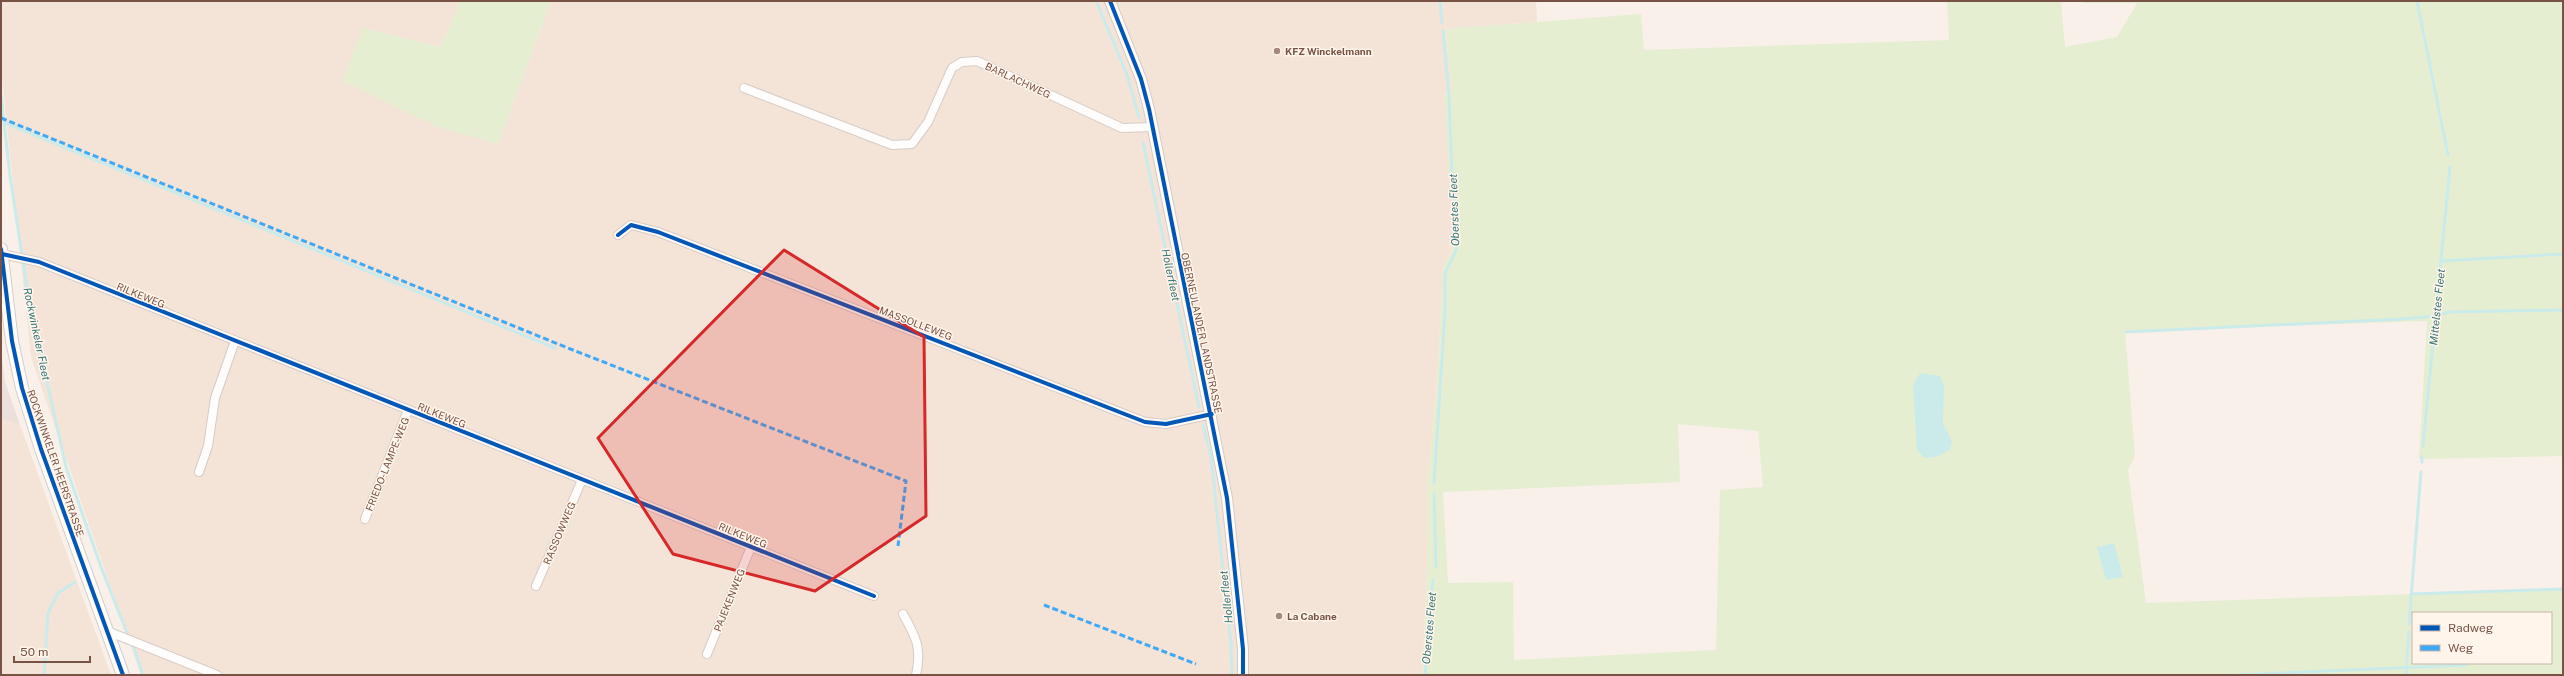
<svg xmlns="http://www.w3.org/2000/svg" width="2564" height="676" font-family="'Public Sans',sans-serif">
<rect width="100%" height="100%" fill="#f8f0e9"/>
<path fill="#f4e3d7" d="M1,1H460L441,47L363,28L498,144L551,1H1536L1537,22L1445,29L1452,89L1449,173L1453,203V248L1443,268L1436,398L1427,483V571L1422,675H141L31,357L1,69Z
M1,419L20,425L111,675H1Z"/>
<path fill="#ebe0da" d="M1,353L5,382L20,425L1,419Z"/>
<path fill="#e6eed2" fill-rule="evenodd" d="M460,1H551L498,144L438,127L342,81L363,28L441,47Z
M1947,1H2061L2065,47L2117,37L2137,3H2084V1H2563V456L2419,459L2427,321L2125,331L2135,456L2128,470L2146,603L2563,589V675H1422L1427,571V483L1436,398L1443,268L1453,248V203L1449,173L1444,94L1452,89L1445,29L1641,14L1644,50L1949,40ZM1678,424L1758,431L1763,487L1720,490L1716,650L1514,660L1513,582L1448,583L1443,492L1680,482ZM2413,613H2551V663H2413Z"/>
<path fill="#caebea" d="M1920,373L1940,376L1944,385L1943,423L1952,441L1950,450L1936,457L1925,458L1917,451L1913,385Z
M2114,543L2123,577L2106,580L2097,547Z"/>
<g fill="none" stroke-linecap="round" stroke-linejoin="round">
<path stroke="#caebea" stroke-width="3" d="M1096,1L1126,72L1139,117
M1440,1L1442,23
M2417,1L2448,155
M1,95L10,176L29,301L66,467L101,567L127,633
M5,123L555,348
M1143,143L1199,407
M2441,261L2563,254
M2126,332L2402,319L2436,316L2448,312L2563,310
M1203,425L1211,457L1231,644L1232,675
M2423,446L2450,167
M2422,462V456
M1434,483L1445,312V273L1456,251L1455,199L1452,175L1449,96L1443,31
M1434,494L1436,567
M2411,594L2563,589
M2409,624L2421,472
M133,645L143,675
M44,675L48,613L58,593L75,582
M1425,675L1433,580
M2236,675L2466,665
M2406,675L2409,631"/>
<g stroke="#d6ccc6" stroke-width="10">
<path id="minor" d="M744,88L892,145L912,144L928,122L952,68L962,62L977,61L1122,128L1152,127
M618,235L631,225L658,232L1145,422L1166,424L1212,414
M2,254L39,262L874,596
M199,472L208,446L215,398L235,341
M365,519L408,410
M536,586L582,480
M903,614C916,637 922,648 916,675
M107,631L217,675
M707,654L751,547"/>
</g>
<g stroke="#d6ccc6" stroke-width="12">
<path id="tertiary" d="M1110,1L1141,79L1149,109L1227,498L1243,649V675"/>
</g>
<g stroke="#d9ccc7" stroke-width="14">
<path id="secondary" d="M1,249L12,341L22,388L41,449L123,675"/>
</g>
<use href="#minor" stroke="#fefdfc" stroke-width="8"/>
<use href="#tertiary" stroke="#fefdfc" stroke-width="10"/>
<use href="#secondary" stroke="#fefdfc" stroke-width="12"/>
<path stroke="#3fa9f5" stroke-width="3" stroke-dasharray="6 3" stroke-linecap="butt" d="M1,118L568,348L906,481L898,546
M1044,605L1196,664"/>
<g stroke="#fff5eb" stroke-width="6">
<path id="cycleway" d="M1110,1L1141,79L1149,109L1227,498L1243,649V675
M618,235L631,225L658,232L1145,422L1166,424L1212,414
M1,249L12,341L22,388L41,449L123,675
M2,254L39,262L874,596"/>
</g>
<use href="#cycleway" stroke="#0057b8" stroke-width="4"/>
</g>
<path fill="#d62828" fill-opacity="0.2" stroke="#d62828" stroke-width="3" stroke-linejoin="round" d="M784,250L924,337L926,516L815,591L673,554L598,438Z"/>
<g fill="#a5897f" stroke="#fff5eb" stroke-width="1.5">
<circle cx="1277" cy="51" r="4"/>
<circle cx="1279" cy="616" r="4"/>
</g>
<g text-anchor="middle" dominant-baseline="central" stroke-width="3" stroke-linejoin="round" paint-order="stroke">
<g font-size="10" font-weight="bold" fill="#795246" stroke="#fff5eb" text-anchor="start">
<text x="1285" y="51">KFZ Winckelmann</text>
<text x="1287" y="616">La Cabane</text>
</g>
<g font-size="10" fill="#795246" stroke="#fff5eb">
<text transform="translate(1018 80) rotate(25)">BARLACHWEG</text>
<text transform="translate(141 295) rotate(22)">RILKEWEG</text>
<text transform="translate(916 323) rotate(21)">MASSOLLEWEG</text>
<text transform="translate(1202 333) rotate(78)">OBERNEULANDER LANDSTRASSE</text>
<text transform="translate(442 415) rotate(22)">RILKEWEG</text>
<text transform="translate(56 463) rotate(71)">ROCKWINKELER HEERSTRASSE</text>
<text transform="translate(387 464) rotate(-68)">FRIEDO-LAMPE-WEG</text>
<text transform="translate(559 533) rotate(-67)">RASSOWWEG</text>
<text transform="translate(743 535) rotate(22)">RILKEWEG</text>
<text transform="translate(729 600) rotate(-68)">PAJEKENWEG</text>
</g>
<g font-size="11" font-style="italic" fill="#367679" stroke="#fff5eb">
<text transform="translate(1454 210) rotate(-92)">Oberstes Fleet</text>
<text transform="translate(1171 275) rotate(78)">Hollerfleet</text>
<text transform="translate(2437 307) rotate(-84)">Mittelstes Fleet</text>
<text transform="translate(37 334) rotate(78)">Rockwinkeler Fleet</text>
<text transform="translate(1226 597) rotate(-96)">Hollerfleet</text>
<text transform="translate(1429 628) rotate(-85)">Oberstes Fleet</text>
</g>
</g>
<rect width="2564" height="676" fill="none" stroke="#795246" stroke-width="4"/>
<rect x="2412" y="612" width="140" height="52" fill="#fff5eb" stroke="#c9b4a9"/>
<rect x="2420" y="625" width="20" height="6" fill="#0057b8" stroke="#c9b4a9"/>
<text x="2448" y="632" font-size="12" fill="#795246">Radweg</text>
<rect x="2420" y="645" width="20" height="6" fill="#3fa9f5" stroke="#c9b4a9"/>
<text x="2448" y="652" font-size="12" fill="#795246">Weg</text>
<path d="M14 656v6h76v-6" fill="none" stroke="#795246" stroke-width="2"/>
<text x="20" y="656" font-size="12" fill="#795246" stroke="#fff5eb" stroke-width="3" paint-order="stroke">50 m</text>
</svg>
